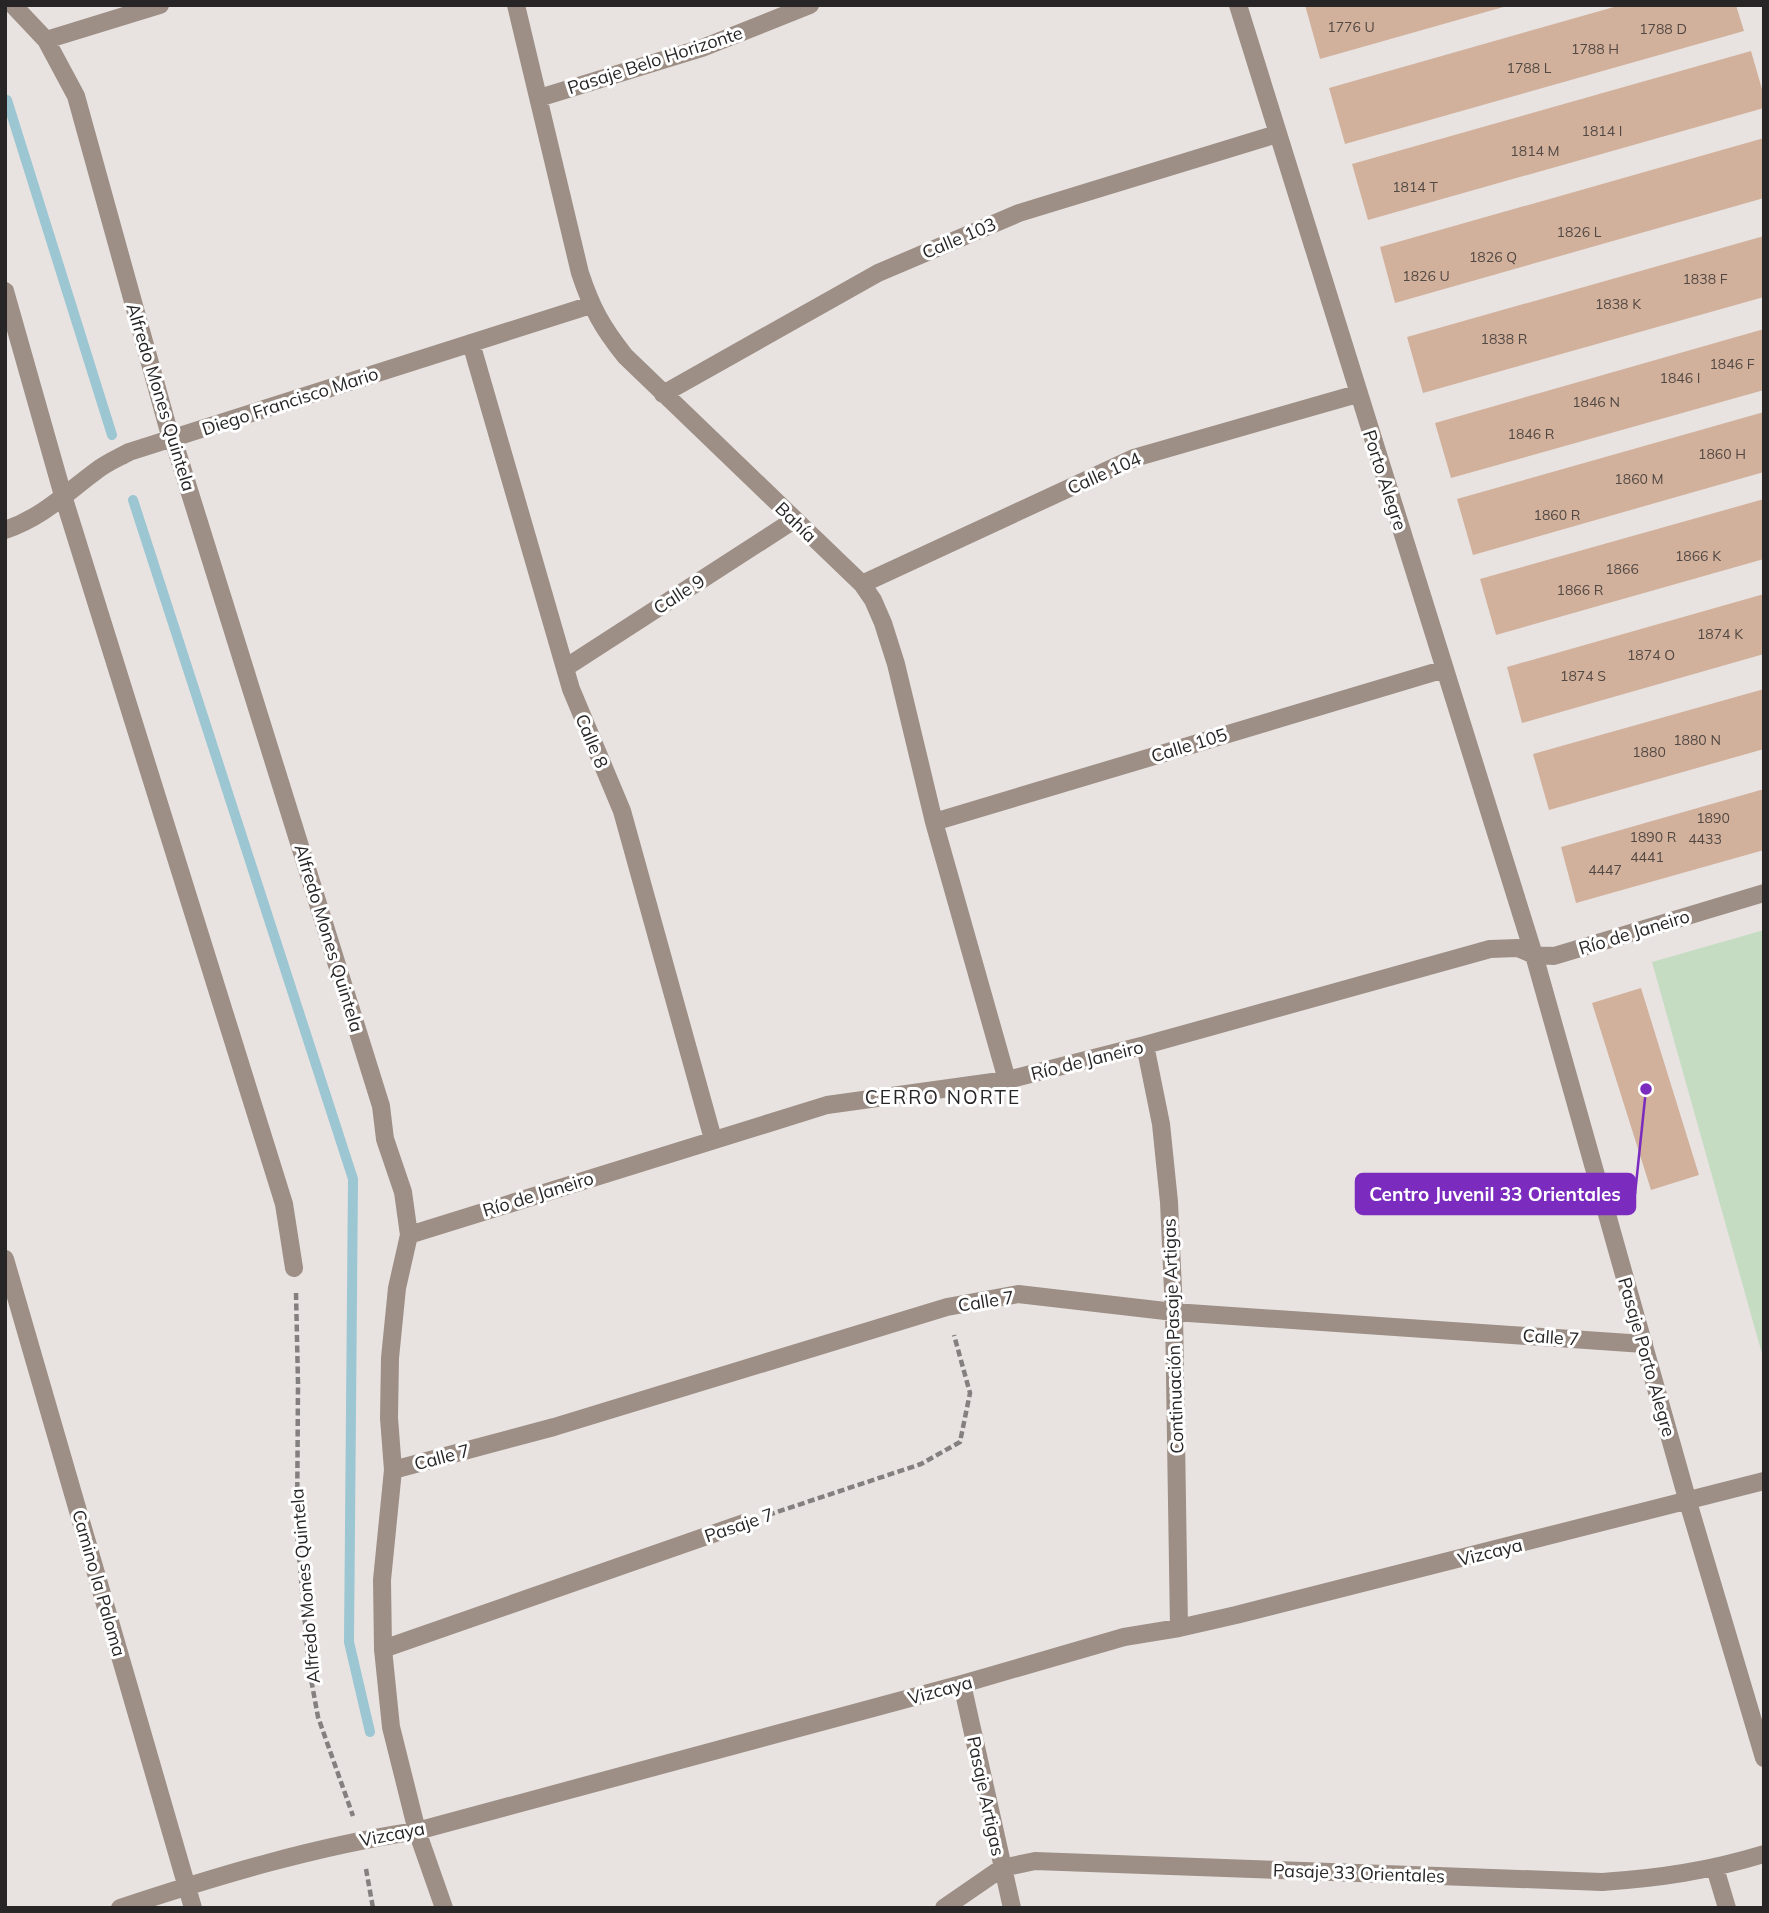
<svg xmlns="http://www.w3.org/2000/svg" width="1769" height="1913" font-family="Mulish,sans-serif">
<rect width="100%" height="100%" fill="#e8e3e1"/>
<path fill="#c5dcc3" d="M1764,930V1361L1652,962Z"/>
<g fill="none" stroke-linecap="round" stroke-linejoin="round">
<path stroke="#9bc6d2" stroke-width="10" d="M7,100L112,435
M133,500L353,1179L349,1642L370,1732"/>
</g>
<path fill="#d2b19c" d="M1305,5H1507V6L1320,59Z
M1621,5H1736L1744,31L1345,144L1329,88Z
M1751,51L1764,96V108L1368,220L1352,164Z
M1764,138V198L1395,303L1380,247Z
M1764,236V297L1423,393L1407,337Z
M1764,329V390L1451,478L1435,423Z
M1764,412V472L1473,555L1457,499Z
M1764,499V559L1496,635L1480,579Z
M1764,594V654L1522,723L1507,667Z
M1764,689V749L1549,810L1533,754Z
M1764,789V850L1576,903L1561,847Z
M1641,988L1699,1175L1651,1190L1592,1003Z"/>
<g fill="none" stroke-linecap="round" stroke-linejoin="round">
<path stroke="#84807f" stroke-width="4.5" stroke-dasharray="7 3.5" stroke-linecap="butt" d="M296,1293L298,1383L297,1534L309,1668L318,1717L353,1816
M768,1515L921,1464L960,1442L970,1393L954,1335
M366,1869L373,1908"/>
<path stroke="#9d8f86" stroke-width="18" d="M383,1649L744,1523"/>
<path stroke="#9d8f86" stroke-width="18" d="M13,5L46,40L76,96L171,439L174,442L381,1106L385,1139L403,1192L409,1235L397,1288L390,1358L389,1418L393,1470L382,1580L383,1649L391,1727L417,1831L444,1908
M516,5L580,273C592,309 602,327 625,356L862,584L873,600L883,623L896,664L934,822L1007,1080
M1238,5L1534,955L1688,1502L1764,1758
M46,40L160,5
M539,98L702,48L810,5
M5,291L64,499L284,1204L294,1268
M471,343L571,689L622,811L713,1139
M663,394L878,273L1019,213L1277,134
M5,530C43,517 65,494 96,471C106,463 118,458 129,452L591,305
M862,584L1134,458L1357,394
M565,668L794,520
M934,822L1445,669
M1145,1045L1161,1124L1169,1202L1174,1312L1179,1628
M409,1235L827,1105L1007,1080L1145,1045L1490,949L1518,948L1534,955L1554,956L1764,893
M5,1259L193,1908
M393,1470L554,1427L947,1307L1018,1294L1174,1312L1644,1344
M962,1684L1012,1908
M1715,1868L1727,1908
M120,1908C217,1876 316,1846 417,1831L962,1684L1124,1637L1179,1628L1236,1615L1764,1481
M944,1908L1002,1868L1035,1861L1602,1882C1660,1878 1708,1871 1764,1854"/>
</g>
<g text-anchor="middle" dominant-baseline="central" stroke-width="6" stroke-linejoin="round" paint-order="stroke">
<g font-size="14" fill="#524843">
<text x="1351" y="27">1776 U</text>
<text x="1663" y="29">1788 D</text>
<text x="1595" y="49">1788 H</text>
<text x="1529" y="68">1788 L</text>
<text x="1602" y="131">1814 I</text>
<text x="1535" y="151">1814 M</text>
<text x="1415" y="187">1814 T</text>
<text x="1579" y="232">1826 L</text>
<text x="1493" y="257">1826 Q</text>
<text x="1426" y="276">1826 U</text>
<text x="1705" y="279">1838 F</text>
<text x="1618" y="304">1838 K</text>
<text x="1504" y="339">1838 R</text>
<text x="1732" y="364">1846 F</text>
<text x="1680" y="378">1846 I</text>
<text x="1596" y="402">1846 N</text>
<text x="1531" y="434">1846 R</text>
<text x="1722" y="454">1860 H</text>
<text x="1639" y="479">1860 M</text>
<text x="1557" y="515">1860 R</text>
<text x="1698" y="556">1866 K</text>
<text x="1622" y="569">1866</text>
<text x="1580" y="590">1866 R</text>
<text x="1720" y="634">1874 K</text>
<text x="1651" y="655">1874 O</text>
<text x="1583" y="676">1874 S</text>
<text x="1697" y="740">1880 N</text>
<text x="1649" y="752">1880</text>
<text x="1713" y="818">1890</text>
<text x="1653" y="837">1890 R</text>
<text x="1705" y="839">4433</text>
<text x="1647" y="857">4441</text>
<text x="1605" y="870">4447</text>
</g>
<g font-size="18" fill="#272525" stroke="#fff">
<text transform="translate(655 60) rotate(-18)">Pasaje Belo Horizonte</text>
<text transform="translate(959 238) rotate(-23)">Calle 103</text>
<text transform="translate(161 397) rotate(73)">Alfredo Mones Quintela</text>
<text transform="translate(290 401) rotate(-18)">Diego Francisco Mario</text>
<text transform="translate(1104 473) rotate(-24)">Calle 104</text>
<text transform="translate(1385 480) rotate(72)">Porto Alegre</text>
<text transform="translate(796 522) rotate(44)">Bahía</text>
<text transform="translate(679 594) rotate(-33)">Calle 9</text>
<text transform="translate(592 741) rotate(67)">Calle 8</text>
<text transform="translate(1189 745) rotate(-17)">Calle 105</text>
<text transform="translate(1634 932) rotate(-17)">Río de Janeiro</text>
<text transform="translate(329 938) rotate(73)">Alfredo Mones Quintela</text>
<text transform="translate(1087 1060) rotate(-14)">Río de Janeiro</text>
<text transform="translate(538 1194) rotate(-17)">Río de Janeiro</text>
<text transform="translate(986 1301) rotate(-9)">Calle 7</text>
<text transform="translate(1173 1336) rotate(-92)">Continuación Pasaje Artigas</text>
<text transform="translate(1551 1337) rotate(4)">Calle 7</text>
<text transform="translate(1647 1357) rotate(74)">Pasaje Porto Alegre</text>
<text transform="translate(442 1457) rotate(-15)">Calle 7</text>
<text transform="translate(739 1525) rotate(-19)">Pasaje 7</text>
<text transform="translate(1490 1552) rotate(-14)">Vizcaya</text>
<text transform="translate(99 1583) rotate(74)">Camino la Paloma</text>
<text transform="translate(305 1586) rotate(-95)">Alfredo Mones Quintela</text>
<text transform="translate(940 1690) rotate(-15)">Vizcaya</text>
<text transform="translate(986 1796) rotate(78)">Pasaje Artigas</text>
<text transform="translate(392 1834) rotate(-11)">Vizcaya</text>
<text transform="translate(1359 1873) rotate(2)">Pasaje 33 Orientales</text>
</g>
<g font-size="19" letter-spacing="2" fill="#272525" stroke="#fff">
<text x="943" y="1097">CERRO NORTE</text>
</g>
</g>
<path fill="none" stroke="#7b2cbf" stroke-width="2.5" d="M1646 1089L1635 1194"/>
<circle fill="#7b2cbf" stroke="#fff" stroke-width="2.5" cx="1646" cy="1089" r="7"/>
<rect fill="#7b2cbf" stroke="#7b2cbf" stroke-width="2.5" x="1356" y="1174" width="279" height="40" rx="7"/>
<g font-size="19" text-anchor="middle" font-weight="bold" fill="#fff">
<text x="1495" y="1201">Centro Juvenil 33 Orientales</text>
</g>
<rect width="1769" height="1913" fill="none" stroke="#272525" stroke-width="14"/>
</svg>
